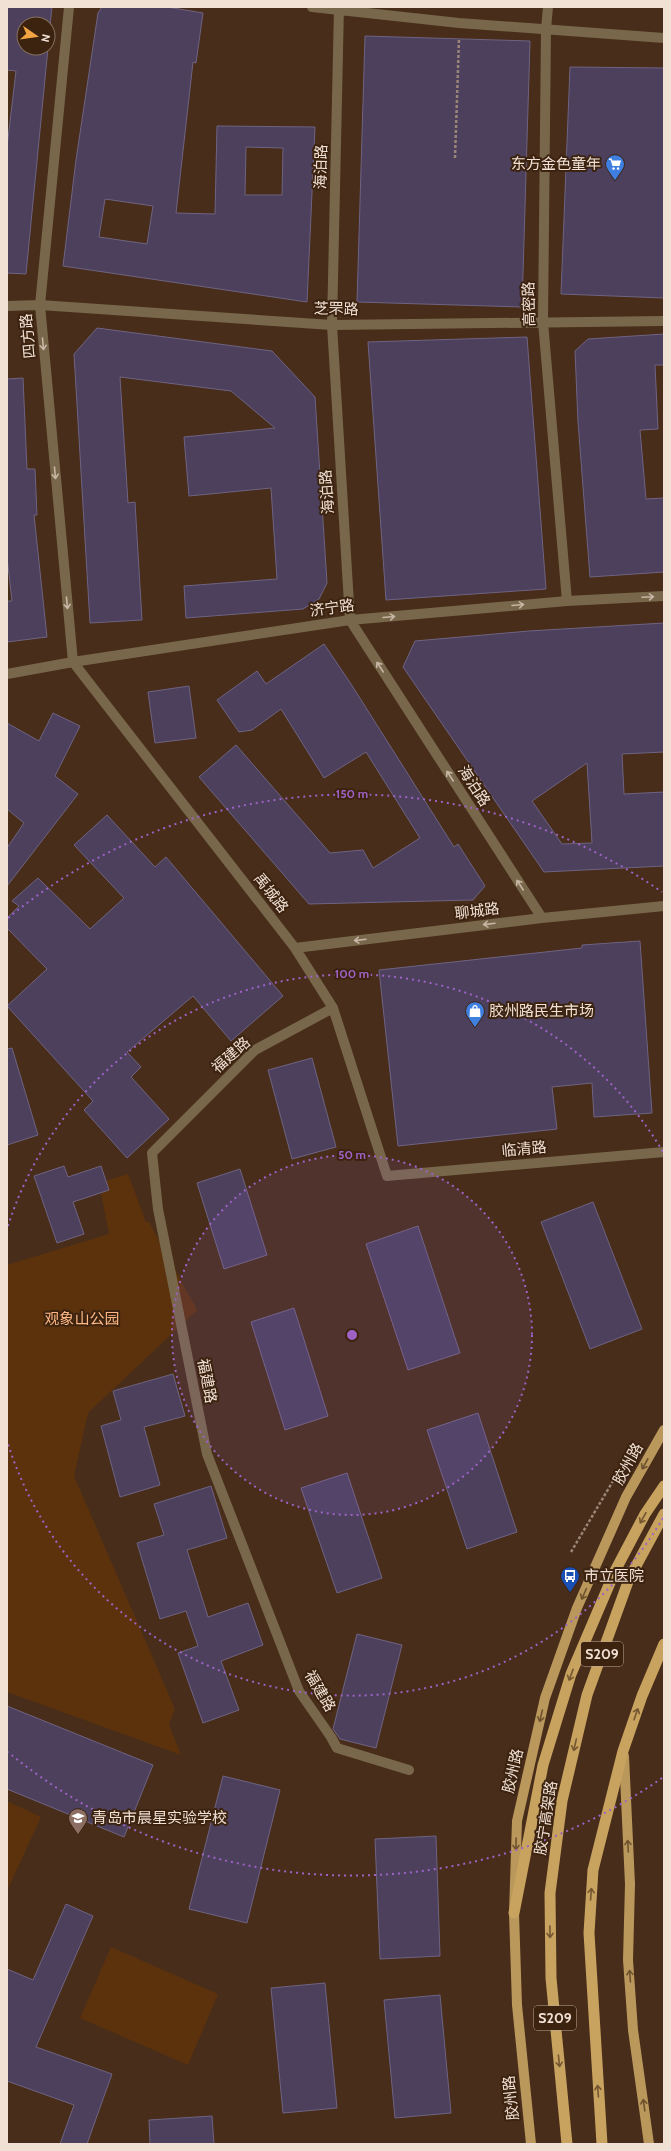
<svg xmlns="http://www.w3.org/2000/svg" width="671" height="2151" font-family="Cabin,'Noto Sans SC',sans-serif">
<rect width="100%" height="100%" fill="#472d1a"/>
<path fill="#5c320d" d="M128,1174L146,1222H149L197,1310L88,1413L74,1476L175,1709L169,1725L181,1755L7,1692V1265L109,1234L99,1183Z
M7,1801L41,1817L7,1891Z
M111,1947L218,1994L188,2065L80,2018Z"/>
<path fill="#4c405d" stroke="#6f6382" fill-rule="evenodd" d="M7,7H52L48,44V24H24V48H48L26,274L7,273V147L16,71L7,70Z
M102,7H167L203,13L196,63L193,62L176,213L215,214L217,126L315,127L307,302L63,266L76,160L98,13ZM246,147L283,148L282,195H245ZM105,199L153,206L147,244L99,237Z
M365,36L530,41L522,307L357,302Z
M570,67L664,68V298L561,294Z
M97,328L272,351L315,397L327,583L319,599L303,609L186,618L184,586L277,579L271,488L189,496L184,437L275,428L231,391L120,377L128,503L135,502L142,620L90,623L74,354Z
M664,334V365H655L658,429L640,430L646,499L664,498V572L590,577L578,422L575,351L588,339Z
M527,337L546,589L386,600L368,342Z
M23,378L27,469H35L37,515H34L47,637L7,642V601H12L7,557V379Z
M664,623V752L622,754L624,794L664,792V866L544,872L403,667L415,641L529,631ZM587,763L592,843L562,844L532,801Z
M324,644L351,684L454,847L458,844L485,886L473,900L309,904L199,777L236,745L330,853L363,850L373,868L420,838L366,752L324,778L281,709L252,730L239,732L217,700L257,671L266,684Z
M189,686L196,738L155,743L148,692Z
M53,713L80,726L55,776L78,794L7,886V848L24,823L7,809V723L39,741Z
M107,815L155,867L166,857L283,996L231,1041L193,996L127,1052L141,1067L131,1077L169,1119L127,1158L84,1110L93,1101L7,1006L47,969L7,928V918L19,906L12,901L38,878L90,929L124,898L74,845Z
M640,941L652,1113L594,1117L592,1083L552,1087L557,1129L398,1146L379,970L582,948V945Z
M12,1048L38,1135L7,1145V1049Z
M312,1058L336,1147L292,1159L268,1070Z
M64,1166L68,1177L101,1166L109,1190L73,1202L84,1234L57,1243L34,1176Z
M240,1169L267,1255L224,1269L197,1183Z
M593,1202L642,1329L590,1349L541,1222Z
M418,1226L460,1353L408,1370L366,1244Z
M294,1308L328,1416L285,1430L251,1322Z
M173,1374L185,1416L144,1427L160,1485L120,1497L101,1426L121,1420L113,1391Z
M478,1413L517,1532L467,1549L427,1430Z
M347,1473L382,1578L337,1593L301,1488Z
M211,1486L227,1538L187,1550L208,1617L248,1603L263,1645L221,1661L239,1710L203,1723L178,1653L198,1646L186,1611L160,1619L137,1543L164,1535L154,1504Z
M357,1634L402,1645L376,1748L340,1739L333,1729Z
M7,1706L153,1765L124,1837L7,1789Z
M223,1776L280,1790L247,1923L189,1909Z
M436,1836L440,1956L380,1959L375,1839Z
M66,1904L93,1916L36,2047L112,2074L87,2144H60L74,2105L7,2081V1969L33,1980Z
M325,1983L337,2108L283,2113L271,1988Z
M440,1995L451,2113L395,2118L384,2000Z
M212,2116L214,2144H150L149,2120Z"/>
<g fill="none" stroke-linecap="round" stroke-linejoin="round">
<path stroke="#9b8576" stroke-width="2.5" stroke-dasharray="3 2" stroke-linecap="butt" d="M455,158L459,39
M571,1552L616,1476"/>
<path stroke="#78674b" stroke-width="10" d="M69,7L40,305L332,325L664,321
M312,7L459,23L664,38
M339,7L332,325L350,620
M548,7L546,29L543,322L567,601"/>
<path stroke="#78674b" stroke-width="10" d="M7,306L40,305L73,662
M350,620L542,918
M73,662L295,948L333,1008L387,1176L664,1152
M7,674L73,662L350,620L567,601L664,596
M295,948L542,918L664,906
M333,1008L255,1050L152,1153L158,1209L207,1454L299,1691L331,1737L337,1748L409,1770"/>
<path stroke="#ba985c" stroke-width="10" d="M624,1756L630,1884L628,1960L633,2030L649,2144
M531,2144L517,2005L514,1913L517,1821L545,1698L577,1608L626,1497L664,1430"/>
<path stroke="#c8a25f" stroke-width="11" d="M514,1913L543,1765L571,1674L615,1571L645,1514L664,1486
M567,2144L551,1978L550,1893L562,1801L587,1695L629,1579L664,1514
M602,2144L589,1933L593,1870L623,1751L642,1696L664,1644"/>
</g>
<defs><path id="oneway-shaft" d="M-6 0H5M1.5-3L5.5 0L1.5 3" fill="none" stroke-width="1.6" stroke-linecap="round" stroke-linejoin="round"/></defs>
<g stroke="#c7b6a4">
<use href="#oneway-shaft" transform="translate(43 344) rotate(85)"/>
<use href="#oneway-shaft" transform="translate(55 473) rotate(85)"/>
<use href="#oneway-shaft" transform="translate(648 597) rotate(-3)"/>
<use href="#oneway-shaft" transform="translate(67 603) rotate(85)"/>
<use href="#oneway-shaft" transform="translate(518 605) rotate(-5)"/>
<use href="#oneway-shaft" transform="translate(389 617) rotate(-5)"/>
<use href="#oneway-shaft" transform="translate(380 667) rotate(-123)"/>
<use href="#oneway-shaft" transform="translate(450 776) rotate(-123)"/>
<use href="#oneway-shaft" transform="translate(520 885) rotate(-123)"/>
<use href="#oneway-shaft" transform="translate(489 924) rotate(173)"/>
<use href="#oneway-shaft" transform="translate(360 940) rotate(173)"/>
</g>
<g stroke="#6e522e">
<use href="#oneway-shaft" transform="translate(645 1464) rotate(119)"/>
<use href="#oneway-shaft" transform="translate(584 1594) rotate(114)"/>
<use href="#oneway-shaft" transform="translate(541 1716) rotate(103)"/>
<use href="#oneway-shaft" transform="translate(516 1844) rotate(91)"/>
<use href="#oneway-shaft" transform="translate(628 1846) rotate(-93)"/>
<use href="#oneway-shaft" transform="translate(630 1976) rotate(-94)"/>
<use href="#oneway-shaft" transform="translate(644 2105) rotate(-98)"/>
</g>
<g stroke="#745630">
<use href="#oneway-shaft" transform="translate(643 1518) rotate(119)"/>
<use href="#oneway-shaft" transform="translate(571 1675) rotate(110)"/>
<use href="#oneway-shaft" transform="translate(636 1714) rotate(-71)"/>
<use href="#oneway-shaft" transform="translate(575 1745) rotate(103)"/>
<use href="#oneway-shaft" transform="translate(591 1894) rotate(-86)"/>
<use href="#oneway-shaft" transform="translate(550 1932) rotate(89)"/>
<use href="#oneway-shaft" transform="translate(559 2061) rotate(84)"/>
<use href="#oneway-shaft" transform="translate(598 2091) rotate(-94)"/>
</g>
<circle cx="352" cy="1335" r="180" fill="#9e62c5" fill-opacity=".12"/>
<g fill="none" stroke="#9e62c5" stroke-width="2" stroke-dasharray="2 4">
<circle cx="352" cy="1335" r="180"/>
<path d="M663 1518A361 361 0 0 1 8 1444M8 1226A361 361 0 0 1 663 1152"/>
<path d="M662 1778A541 541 0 0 1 8 1752M8 918A541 541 0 0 1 662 892"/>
</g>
<defs>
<g id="supermarket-pin" transform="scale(1)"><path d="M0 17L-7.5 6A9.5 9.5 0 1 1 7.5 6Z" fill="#3f7fe0" stroke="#3c2310"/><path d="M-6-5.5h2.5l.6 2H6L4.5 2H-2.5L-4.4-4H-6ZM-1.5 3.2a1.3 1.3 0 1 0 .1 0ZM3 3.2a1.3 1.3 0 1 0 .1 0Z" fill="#fff"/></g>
<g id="shop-pin" transform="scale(1)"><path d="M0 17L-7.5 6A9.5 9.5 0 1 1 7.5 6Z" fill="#3f7fe0" stroke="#3c2310"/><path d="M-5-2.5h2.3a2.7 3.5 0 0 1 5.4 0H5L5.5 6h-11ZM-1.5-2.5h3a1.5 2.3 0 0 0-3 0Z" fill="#fff"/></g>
<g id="bus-pin" transform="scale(1)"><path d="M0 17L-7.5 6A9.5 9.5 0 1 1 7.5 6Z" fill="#1a4fb4" stroke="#3c2310"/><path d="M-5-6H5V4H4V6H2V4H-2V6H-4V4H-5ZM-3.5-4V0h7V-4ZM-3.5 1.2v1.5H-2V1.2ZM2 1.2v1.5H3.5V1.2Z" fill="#fff"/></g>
<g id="school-pin" transform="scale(1)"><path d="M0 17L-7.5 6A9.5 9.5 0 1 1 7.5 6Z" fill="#8d6e63" stroke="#3c2310"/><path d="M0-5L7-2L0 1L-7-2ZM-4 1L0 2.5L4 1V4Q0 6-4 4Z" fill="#fff"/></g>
</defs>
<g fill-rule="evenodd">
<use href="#supermarket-pin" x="615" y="164"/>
<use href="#shop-pin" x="475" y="1011"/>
<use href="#bus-pin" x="570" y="1576"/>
<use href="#school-pin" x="78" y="1818"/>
</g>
<g text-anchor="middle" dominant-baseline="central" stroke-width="4" stroke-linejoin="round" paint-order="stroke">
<g fill="#3c2310" stroke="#bba799" stroke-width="1">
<rect x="581" y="1642" width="42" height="24" rx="3"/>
<rect x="534" y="2006" width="42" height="24" rx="3"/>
</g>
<g font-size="14" font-weight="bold" fill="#f1e0d4">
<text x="602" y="1654">S209</text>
<text x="555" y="2018">S209</text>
</g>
<g font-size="15" fill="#f1e0d4" stroke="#3c2310" text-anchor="start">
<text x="601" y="164" text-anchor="end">东方金色童年</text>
<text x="489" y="1011">胶州路民生市场</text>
<text x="584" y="1576">市立医院</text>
<text x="92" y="1818">青岛市晨星实验学校</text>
</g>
<g font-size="15" fill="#f1e0d4" stroke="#3c2310">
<text transform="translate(321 167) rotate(-89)">海泊路</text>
<text transform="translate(529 304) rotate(-91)">高密路</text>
<text transform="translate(336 309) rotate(1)">芝罘路</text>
<text transform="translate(28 336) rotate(-95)">四方路</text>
<text transform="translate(327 492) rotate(-94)">海泊路</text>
<text transform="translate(332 608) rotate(-8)">济宁路</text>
<text transform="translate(474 786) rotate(57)">海泊路</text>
<text transform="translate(271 893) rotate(52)">禹城路</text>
<text transform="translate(477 911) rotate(-7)">聊城路</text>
<text transform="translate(231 1055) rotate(-42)">福建路</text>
<text transform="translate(524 1149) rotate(-5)">临清路</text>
<text transform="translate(207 1381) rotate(79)">福建路</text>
<text transform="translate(628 1464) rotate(-61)">胶州路</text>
<text transform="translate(320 1691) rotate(59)">福建路</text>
<text transform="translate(513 1771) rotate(-77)">胶州路</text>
<text transform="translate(546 1818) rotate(-81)">胶宁高架路</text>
<text transform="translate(511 2098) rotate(-96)">胶州路</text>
</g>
<g font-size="15" fill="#ffb884" stroke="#3c2310">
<text x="82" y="1319">观象山公园</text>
</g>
</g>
<circle cx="352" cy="1335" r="6" fill="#9e62c5" stroke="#3c2310" stroke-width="2"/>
<g font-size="12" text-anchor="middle" font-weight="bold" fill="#9e62c5" stroke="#3c2310" stroke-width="4" stroke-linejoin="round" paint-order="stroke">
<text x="352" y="798">150 m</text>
<text x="352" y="978">100 m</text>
<text x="352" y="1159">50 m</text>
</g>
<rect width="671" height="2151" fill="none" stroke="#f1e0d4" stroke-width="16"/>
<g transform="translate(36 36) rotate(103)"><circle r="19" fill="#3c2310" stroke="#846f5e"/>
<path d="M0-3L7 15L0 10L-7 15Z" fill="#f3a442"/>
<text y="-6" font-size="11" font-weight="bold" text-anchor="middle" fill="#f1e0d4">N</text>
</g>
</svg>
